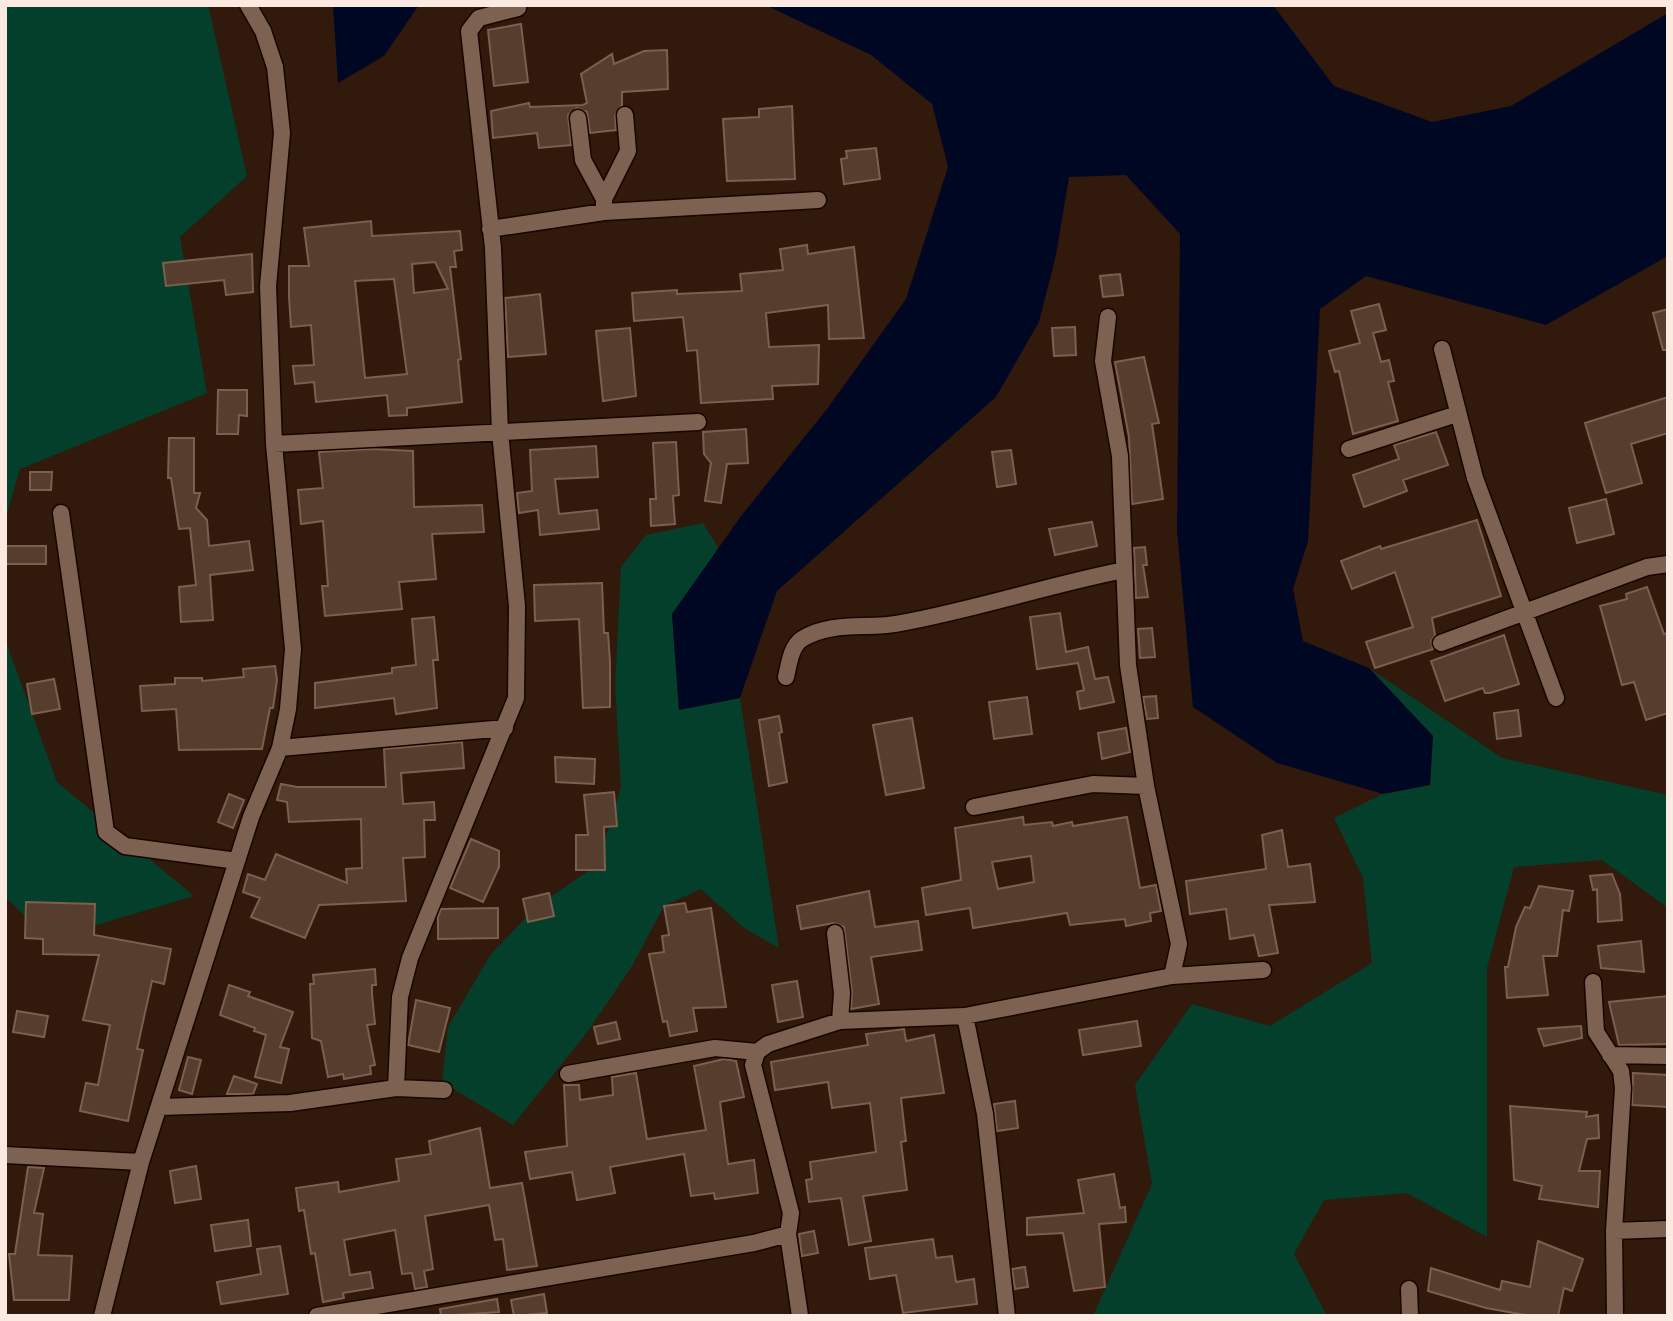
<svg xmlns="http://www.w3.org/2000/svg" width="1673" height="1321" font-family="'DM Sans',sans-serif">
<rect width="100%" height="100%" fill="#311a0c"/>
<path fill="#033f2a" d="M5,5H208L247,176L180,237L207,393L20,469L5,520Z
M703,523L719,549L672,614L679,710L740,698L779,948L744,928L701,889L664,906L632,966L588,1031L513,1125L442,1082L448,1027L491,954L536,907L597,865L621,787L615,686L621,567L646,535Z
M5,639L57,782L194,896L49,939L5,897Z
M1369,668L1502,758L1668,795V908L1602,860L1514,867L1487,968V1237L1407,1193L1324,1200L1294,1254L1327,1316H1093L1152,1184L1135,1085L1192,1004L1270,1026L1372,963L1363,878L1334,818L1383,794L1430,785L1433,736Z"/>
<path fill="#000723" d="M333,5H419L384,56L338,83Z
M765,5H1273L1334,86L1432,122L1511,106L1668,13V256L1546,325L1366,276L1320,309L1308,541L1293,589L1303,641L1369,668L1433,736L1430,785L1383,794L1277,763L1193,707L1177,531L1180,234L1126,175L1069,177L1056,255L1039,322L996,397L777,591L740,698L679,710L672,614L741,516L827,409L906,299L948,167L932,104L871,55Z"/>
<path fill="#563d2e" stroke="#7b5f4f" stroke-width="2" fill-rule="evenodd" d="M521,24L528,82L494,86L488,30Z
M667,50L668,89L622,92V105L615,115L616,130L590,133L587,112L577,108L568,115L571,145L539,148L537,133L493,138L491,111L529,103L530,107L583,105L587,103L581,74L612,54L614,64L644,51Z
M792,106L795,179L727,181L723,119L759,117V109Z
M876,148L880,179L844,184L841,159L847,158L846,151Z
M371,221L372,236L460,231L462,250L454,251L456,267H450L461,359L458,360L462,402L407,408V415L389,416L387,395L316,402L314,382L295,384L293,366L314,365L311,325L291,327L289,297V266H309L304,228ZM435,262L448,289L414,293L412,264ZM394,279L407,374L365,378L355,281Z
M807,245L808,254L854,247L864,338L829,339L828,305L766,313L769,347L819,345L818,384L772,386L773,399L701,403L697,350L687,351L683,317L634,321L632,293L677,290V294L742,291L740,274L783,270L780,249Z
M252,254L253,292L226,295L224,280L166,286L163,263Z
M1120,274L1123,295L1103,297L1100,276Z
M540,294L546,354L508,357L505,298Z
M1379,304L1386,330L1373,333L1381,362L1389,360L1394,381L1388,382L1398,421L1353,434L1339,371L1335,372L1329,351L1360,343L1351,311Z
M1668,309V350H1663L1653,313Z
M1075,327L1076,355L1054,356L1052,328Z
M630,328L636,396L603,401L596,331Z
M1144,357L1159,423L1152,424L1163,499L1132,504L1129,437L1115,362Z
M218,390H247V416L239,415L238,434H217Z
M1668,397V433L1631,444L1642,483L1606,493L1585,423Z
M746,429L748,463L727,464L721,503L705,501L711,463L704,454L703,432Z
M1436,432L1448,465L1403,480L1407,491L1364,507L1353,475L1399,459L1394,445Z
M169,438H194V493H200L196,508L207,520L209,546L249,541L253,570L210,575L213,620L181,622L179,587L196,585L190,528L179,529L171,478H168Z
M676,442L679,495L673,496L675,524L651,526L650,499H656L653,443Z
M596,446L598,477L555,479L559,514L597,510L599,529L540,535L538,510L519,513L517,493L532,491L530,450Z
M371,449L413,451L414,507L482,505L484,532L432,534L436,579L399,582L402,609L325,616L322,586H328L323,521L301,524L298,490L323,488L319,452Z
M1011,450L1016,484L997,487L992,452Z
M30,472H52L51,490H30Z
M1606,499L1614,534L1577,543L1569,508Z
M1477,520L1501,596L1432,618L1435,635L1431,642L1433,649L1375,668L1366,642L1413,627L1395,572L1352,589L1341,561L1380,546L1381,549Z
M1092,522L1097,546L1055,555L1049,529Z
M5,546H46V564H5Z
M1145,547L1147,565H1143L1148,597L1136,598L1134,548Z
M602,583L604,633H608L610,662V707L583,708L579,619L535,621L534,585Z
M1647,587L1664,634L1668,633V713L1646,720L1634,682L1622,685L1600,606L1627,599L1626,594Z
M1060,613L1066,652L1088,647L1095,679L1108,677L1114,702L1080,709L1077,692L1084,690L1078,663L1037,669L1030,617Z
M434,617L438,660H433L437,708L396,714L394,698L315,708V683L392,673V668L416,665L412,619Z
M1152,628L1155,657L1140,658L1138,629Z
M1504,635L1519,684L1490,693H1485L1483,688L1445,701L1431,661Z
M275,666L277,680L273,708H270L262,749L179,750L176,709L142,711L140,686L175,684V678H202V681L244,677L243,669Z
M54,679L60,709L32,714L27,684Z
M1156,696L1158,718L1147,719L1143,697Z
M1027,697L1032,734L994,739L989,702Z
M1518,710L1521,736L1497,739L1494,713Z
M779,716L782,732L779,733L787,782L769,786L759,720Z
M912,718L924,788L886,795L873,725Z
M1126,728L1130,752L1102,759L1098,733Z
M462,742L464,768L401,773L403,804L434,802L435,820H424L425,857L403,858L406,901L319,905L305,938L251,917L260,898L243,892L248,874L265,880L276,854L347,883L346,869L362,868L361,819L289,822L287,802L277,800L281,784L297,787H386L384,749Z
M555,757L595,759L594,784L556,782Z
M614,792L617,826L604,827L605,870H576V835H588L584,795Z
M229,794L244,800L233,828L218,822Z
M1023,817L1024,825L1052,822L1053,826L1072,822L1073,826L1127,817L1140,888L1156,885L1161,911L1150,913L1151,921L1126,926L1125,919L1070,925L1067,913L973,928L970,908L926,915L922,888L961,880L955,828ZM1031,856L1034,882L998,889L992,862Z
M1282,830L1288,867L1310,864L1315,902L1269,905L1278,953L1259,956L1254,935L1230,939L1226,909L1190,914L1186,881L1266,869L1262,835Z
M471,839L499,851V867L483,902L450,888Z
M1612,874L1620,894L1622,920L1598,922L1597,889L1593,890L1590,876Z
M1539,886L1573,891L1569,911L1563,910L1557,956H1543L1548,995L1507,998L1505,967H1508L1516,927L1525,907L1530,908Z
M869,891L875,927L918,921L922,950L871,957L879,1004L851,1009L852,992L844,927L834,923L801,929L797,906Z
M549,893L554,916L528,922L523,899Z
M26,902L95,904L94,935L171,949L164,984L152,981L137,1049L143,1050L128,1121L80,1111L86,1083L98,1085L110,1025L83,1020L99,955L43,954V939L25,938Z
M685,903L687,912L711,908L726,1007L693,1008L697,1031L670,1036L667,1021L663,1022L649,954L664,952L662,936L669,935L664,906Z
M498,908V938L438,939V917L441,909Z
M1641,941L1644,972L1601,968L1598,946Z
M375,969L376,985H372V994L375,1024L367,1025L375,1065L370,1066L371,1074L344,1079L343,1074L328,1077L321,1041L312,1038L310,984H314L313,975Z
M797,981L803,1017L778,1022L772,985Z
M229,985L250,992L248,996L293,1012L280,1047L289,1049L281,1083L255,1077L266,1035L254,1031L255,1028L220,1015Z
M1668,996V1044L1619,1045L1609,1002Z
M416,1000L450,1008L439,1052L408,1045Z
M17,1011L48,1016L44,1037L13,1032Z
M1137,1021L1141,1046L1083,1055L1079,1030Z
M616,1022L620,1039L598,1044L594,1027Z
M1581,1026L1582,1038L1544,1046L1538,1029Z
M904,1029L906,1041L934,1035L944,1093L901,1098L906,1141L901,1142L907,1190L863,1196L871,1241L849,1245L841,1198L809,1202L806,1180L812,1179L810,1162L876,1152L870,1103L832,1108L828,1082L775,1090L771,1062L868,1045L866,1034Z
M188,1057L201,1060L192,1094L179,1090Z
M724,1059L736,1061L744,1097L720,1102L728,1164L754,1160L758,1193L715,1199L714,1193L691,1196L684,1154L610,1167L615,1193L577,1200L572,1172L530,1179L525,1152L567,1146L564,1085H579L580,1100L613,1095L612,1077L636,1073L647,1139L706,1130L694,1066Z
M1633,1073L1668,1075V1107L1632,1105Z
M234,1076L257,1084L253,1094H227Z
M1015,1101L1018,1128L997,1131L994,1104Z
M1510,1106L1587,1112L1586,1117L1598,1115L1599,1138L1587,1139L1579,1171H1600L1598,1207L1539,1199L1542,1186L1514,1180Z
M480,1128L490,1188L522,1183L537,1266L507,1270L503,1239L495,1240L489,1205L425,1216L433,1269L424,1271L427,1287L415,1289L412,1273L402,1274L395,1230L344,1240L350,1275L370,1272L373,1288L343,1293L344,1298L323,1302L315,1253L311,1254L304,1210L299,1211L296,1188L338,1182L339,1192L399,1181L396,1159L431,1154L429,1141Z
M196,1166L201,1199L175,1203L170,1171Z
M28,1167L44,1168L34,1213L43,1214L38,1255L72,1256L69,1300H14L9,1254H15Z
M1114,1174L1120,1208L1125,1207L1126,1222L1099,1224L1105,1287L1074,1291L1063,1233L1027,1235V1218L1084,1213L1078,1180Z
M248,1220L251,1246L215,1251L211,1225Z
M814,1231L818,1253L802,1256L799,1234Z
M933,1239L936,1258L952,1256L956,1282L974,1279L977,1304L903,1313L896,1275L870,1279L865,1248Z
M1538,1241L1583,1259L1572,1291L1564,1288L1558,1316H1531L1486,1308L1428,1291L1431,1268L1500,1290L1502,1281L1530,1287Z
M280,1246L288,1294L221,1304L217,1282L261,1274L257,1249Z
M1025,1267L1028,1287L1015,1289L1012,1269Z
M544,1294L547,1313L514,1316L511,1300Z
M497,1299L499,1312L441,1316L440,1309Z"/>
<g fill="none" stroke-linecap="round" stroke-linejoin="round">
<g stroke="#180500" stroke-width="19">
<path id="street" d="M578,118L583,160L604,199V212
M604,199L628,151L625,115
M490,229L604,212L818,200
M1108,317L1103,361L1120,456L1128,665L1146,786L1179,944L1172,976
M1442,349L1475,478L1556,698
M274,444L698,422
M1349,449L1457,414
M61,513L106,832L125,846L237,861
M1441,643L1647,567L1668,564
M786,677C789,664 791,646 802,639C833,620 869,630 901,623C977,609 1049,585 1124,570
M280,748L505,728
M974,807L1093,784L1146,786
M835,933L842,993L840,1021
M1593,982L1596,1032L1621,1071L1623,1088L1614,1231L1615,1316
M965,1016L985,1114L1007,1316
M757,1052L753,1065L791,1213L788,1234L800,1316
M1610,1055L1668,1056
M568,1074L715,1048L757,1052L768,1044L840,1021L965,1016L1172,976L1263,970
M396,1088L400,997L410,958L516,698L517,606L500,432L493,248L469,31L479,18L518,8
M159,1107L290,1103L396,1088L444,1090
M5,1155L141,1162
M1614,1231L1668,1229
M1409,1289L1410,1316
M102,1316L141,1162L251,817L280,748L288,709L293,649L274,444L268,286L282,133L275,67L263,31L248,5
M317,1316L754,1243L788,1234"/>
</g>
<use href="#street" stroke="#7d6252" stroke-width="16"/>
</g>
<rect width="1673" height="1321" fill="none" stroke="#faeae1" stroke-width="14"/>
</svg>
